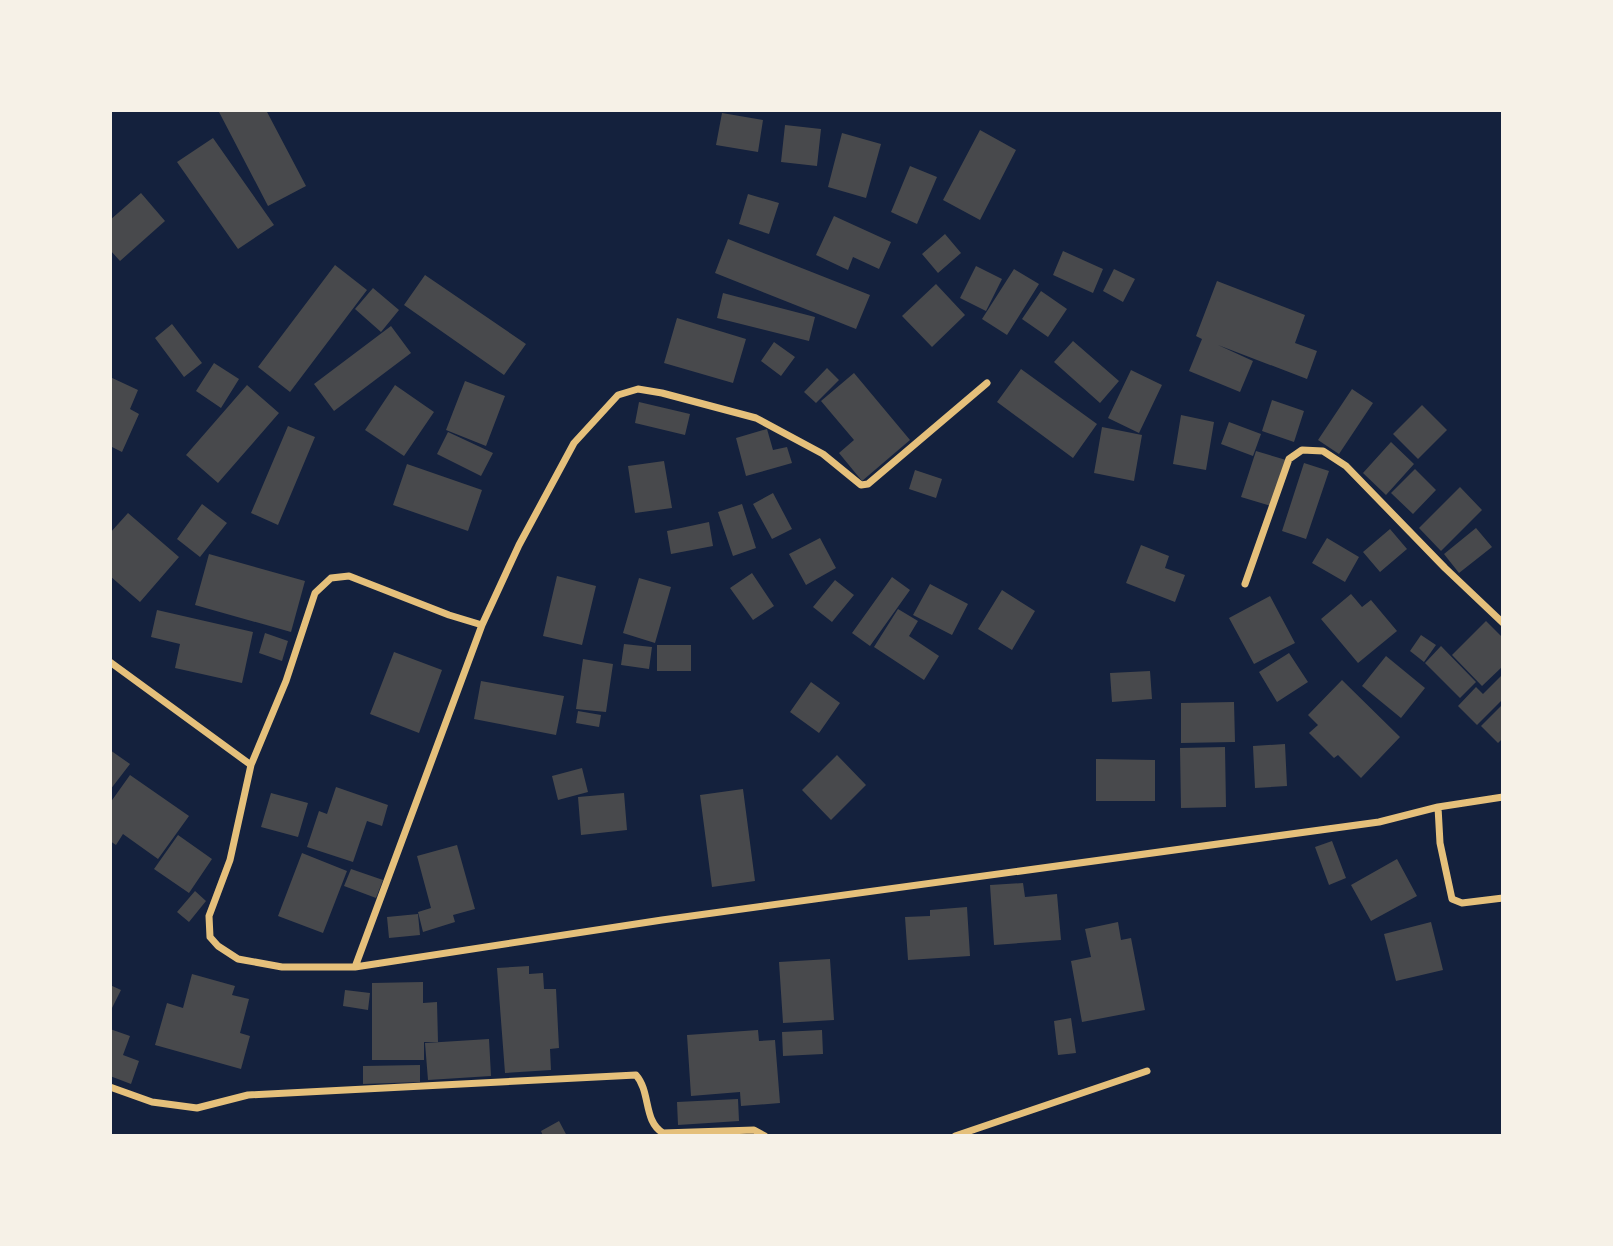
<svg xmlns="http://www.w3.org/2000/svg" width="1613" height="1246" font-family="Inter,sans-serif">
<rect width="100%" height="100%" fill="#14213d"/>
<path fill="#48494c" d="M218,110H266L306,186L268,206Z
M722,113L763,120L758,152L716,145Z
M785,125L821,129L817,166L781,162Z
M980,130L1016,150L980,220L943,200Z
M842,133L881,144L866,198L828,187Z
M213,138L274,225L238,249L177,162Z
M910,166L937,177L917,224L891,212Z
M141,193L165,221L120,261L110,250V220Z
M748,194L779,203L769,234L739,224Z
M834,216L891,242L879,269L853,257L848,270L816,255Z
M945,234L961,253L938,273L922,254Z
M728,239L870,295L856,329L715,273Z
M1063,251L1103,269L1093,293L1053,275Z
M335,265L367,290L290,392L258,367Z
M976,266L1002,279L986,311L960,298Z
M1014,269L1039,284L1007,335L982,319Z
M1114,269L1135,279L1123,302L1103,291Z
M425,275L526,344L504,375L404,305Z
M1217,281L1305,315L1295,343L1317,351L1307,379L1218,345L1253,361L1240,392L1189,371L1202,339L1196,336Z
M936,284L965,315L932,347L902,316Z
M373,288L399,310L381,332L355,309Z
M1041,291L1067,309L1048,337L1022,319Z
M723,293L815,317L809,341L717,318Z
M677,318L746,339L733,383L664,363Z
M172,324L202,363L184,377L155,338Z
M391,326L411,353L334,411L314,384Z
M1073,341L1119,381L1100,403L1054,362Z
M774,342L795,357L781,376L761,361Z
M214,363L239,379L221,408L196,391Z
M827,368L839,380L816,403L804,392Z
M1021,369L1097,424L1073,458L997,402Z
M1131,370L1162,385L1139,433L1108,418Z
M854,373L910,440L862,481L839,453L854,440L821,401Z
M110,377L138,390L130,409L139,414L122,452L110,446Z
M465,381L505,396L486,446L446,430Z
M247,385L279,413L218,483L186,455Z
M395,385L434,412L404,456L365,430Z
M1352,389L1373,403L1339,454L1318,440Z
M1272,400L1304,411L1294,442L1262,431Z
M639,402L690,414L685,435L635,423Z
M1422,405L1447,430L1418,459L1393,434Z
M1181,415L1214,422L1206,470L1173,464Z
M1229,422L1261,434L1253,456L1221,444Z
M288,426L315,437L278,525L251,513Z
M1102,427L1142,435L1134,481L1094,473Z
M767,429L773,450L787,447L792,463L746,476L736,438Z
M448,432L493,453L481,476L437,454Z
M1391,442L1414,464L1386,495L1363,473Z
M1256,451L1286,460L1271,506L1241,497Z
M664,461L672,508L635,513L628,466Z
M1304,463L1329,471L1306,539L1282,531Z
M407,464L482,490L468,531L393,505Z
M1415,469L1436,490L1413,514L1391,493Z
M915,470L942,479L936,498L909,489Z
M1460,487L1482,510L1441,551L1419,528Z
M773,493L792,529L772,539L753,504Z
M202,504L227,523L200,557L177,539Z
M742,504L756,548L733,556L718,512Z
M128,513L179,557L140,602L110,576V533Z
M709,522L713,546L671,554L667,531Z
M1476,528L1492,547L1459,573L1444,554Z
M1390,529L1407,549L1380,572L1363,552Z
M820,538L836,568L806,585L789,554Z
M1327,538L1359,557L1345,582L1312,563Z
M1141,545L1169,556L1165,568L1185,575L1175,602L1126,583Z
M209,554L305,581L291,632L195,605Z
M752,573L774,606L753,620L730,588Z
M557,576L596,586L582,645L543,636Z
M892,577L910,590L870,646L852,633Z
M639,578L671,587L655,643L623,633Z
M835,580L854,595L832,622L813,607Z
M930,584L968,604L952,635L913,615Z
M1002,590L1035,611L1012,650L978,629Z
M1351,594L1362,607L1371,600L1397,631L1358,663L1321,619Z
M1270,596L1295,643L1254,664L1229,618Z
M898,609L918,621L909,636L939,656L924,680L874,647Z
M157,610L253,632L242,683L175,668L180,644L151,637Z
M1486,621L1503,638V666L1482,686L1452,655Z
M265,633L288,641L282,661L259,653Z
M1421,635L1436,645L1424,662L1410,651Z
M624,644L652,647L649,669L621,665Z
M657,645H691V671H657Z
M1441,646L1476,682L1460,698L1425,663Z
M394,652L442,670L419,733L370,714Z
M1289,653L1308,682L1277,702L1259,672Z
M1386,656L1425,688L1401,718L1362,686Z
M583,659L613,664L606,712L576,709Z
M1150,671L1152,699L1112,702L1110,673Z
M1503,674V699L1477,725L1458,706L1476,687L1483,694Z
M1342,680L1400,737L1361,778L1338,755L1334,758L1309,733L1318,725L1308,715Z
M481,681L564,696L556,735L474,719Z
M811,682L840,703L819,733L790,712Z
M1234,702L1235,742L1181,743V703Z
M1503,704V738L1498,743L1481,726Z
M578,711L601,715L599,727L576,723Z
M1285,744L1287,786L1255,788L1253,746Z
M1225,747L1226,807L1181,808L1180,748Z
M110,750L130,764L110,790Z
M837,755L866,785L831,820L802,790Z
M1096,759L1155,760V801H1096Z
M582,768L588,792L558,800L552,776Z
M130,775L189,816L158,859L123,834L116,845L110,841V803Z
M336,787L388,805L382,826L367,821L353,862L307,847L319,811L327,814Z
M743,789L755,881L712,887L700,795Z
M271,793L308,803L298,837L261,827Z
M624,793L627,830L581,835L578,797Z
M178,835L212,859L189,893L154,869Z
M1332,841L1346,878L1329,885L1315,847Z
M457,845L475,909L453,915L455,922L423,932L418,912L431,908L417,856Z
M302,853L347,871L323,933L278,916Z
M1397,859L1417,896L1371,921L1351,885Z
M351,869L383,880L376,898L344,886Z
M1023,883L1025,897L1057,894L1061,940L994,945L990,885Z
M195,891L206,901L189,922L177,912Z
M967,907L970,956L908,960L905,917L930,916V910Z
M418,914L420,935L389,938L387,917Z
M1118,922L1121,940L1131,938L1145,1010L1082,1022L1071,961L1091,957L1085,929Z
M1431,922L1443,970L1396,981L1384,934Z
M830,959L834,1020L783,1023L779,962Z
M529,966V974L543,973L544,989H556L559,1048L550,1049L551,1070L505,1073L497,968Z
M192,974L235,986L232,995L249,999L240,1033L250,1036L241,1069L155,1045L167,1003L183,1008Z
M423,982V1003L437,1002L438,1042H424V1060H372V983Z
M110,985L121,990L110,1012Z
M345,990L370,993L368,1010L343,1006Z
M1071,1018L1076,1053L1058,1055L1054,1021Z
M110,1029L130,1036L123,1055L139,1061L131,1084L110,1076Z
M758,1030L759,1041L775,1040L780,1103L741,1106L740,1092L691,1096L687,1035Z
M822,1030L823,1054L783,1056L782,1032Z
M489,1039L491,1076L428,1080L425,1043Z
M420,1065V1082L363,1084V1066Z
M738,1099L739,1121L678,1125L677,1102Z
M559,1121L567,1136H543L541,1131Z"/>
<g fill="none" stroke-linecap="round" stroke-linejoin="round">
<path stroke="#e5c07b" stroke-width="7" d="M1245,584L1289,459L1302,450L1323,451L1346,466L1445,568L1503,623
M482,625L449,615L349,576L331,578L315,593L286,681L251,765L230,860L209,916L210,937L218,946L238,959L282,967H355L662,920L1379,822L1438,807L1503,797
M110,662L251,765
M1438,807L1440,843L1452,899L1462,903L1503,898
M355,967L482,625L519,545L574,443L618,395L638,389L662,393L756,418L823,454L861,485L868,484L987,383
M110,1087L152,1102L197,1108L248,1095L636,1075C651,1092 643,1121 663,1133L754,1130L765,1136
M955,1136L1147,1071"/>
</g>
<rect width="1613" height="1246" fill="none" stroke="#f6f1e7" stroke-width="224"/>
</svg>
